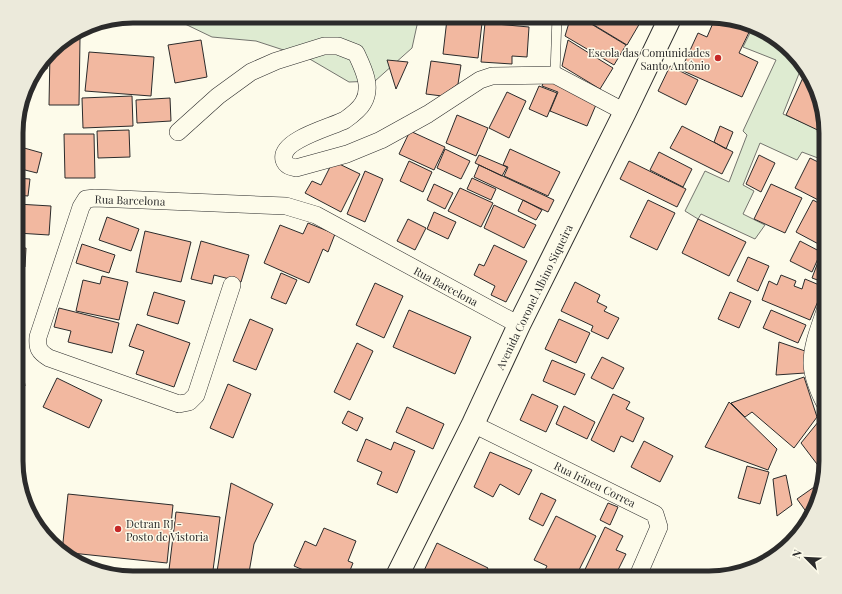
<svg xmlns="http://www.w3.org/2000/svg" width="842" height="594" font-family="'Playfair Display',serif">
<rect width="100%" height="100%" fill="#fdfbea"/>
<path fill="#deebd1" stroke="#74746e" d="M151,16H419L412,48L375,81L349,82L308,58L256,41L212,37L185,24Z
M754,25L781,40L802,66L783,114L826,133V161L802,152L797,160L760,143L743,185L754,191L743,214L765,225L755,239L701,214L698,219L685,211L705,171L729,182L747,135L743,131L776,60L743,47Z"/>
<path fill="#f2b8a0" stroke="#2b2b2b" d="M571,16H578L626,45L614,65L565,36Z
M579,16H644L627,45Z
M716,16L753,24L739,53L758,62L742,97L681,70L698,33L707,37Z
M447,19L482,23L478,58L443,54Z
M485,23L529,27L527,57L512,56V64L481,62Z
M69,37L80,38L79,105H49L50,52L56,45Z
M201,40L207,77L175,83L168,45Z
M568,40L613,68L600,89L562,66Z
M89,52L154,57L151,96L85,91Z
M48,55L47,69L37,68Z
M387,60L408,62L396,89Z
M431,61L461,65L458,84L442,96L426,94Z
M670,66L698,80L686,105L658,91Z
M806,71L814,81L826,125V134L786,115Z
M545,79L598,100L587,126L550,111L558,92L542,86Z
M539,86L557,93L547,117L529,109Z
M507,92L526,101L509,138L489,128Z
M132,96L133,126L83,128L82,98Z
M170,98L171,121L137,123L136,100Z
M457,115L488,128L476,156L446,143Z
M682,126L733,152L722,174L670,148Z
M720,126L733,132L726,149L714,142Z
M129,130L130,157L98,158L97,131Z
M410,131L445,147L434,170L399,154Z
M64,134H94L95,178H65Z
M17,146L42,153L37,173L17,168Z
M445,149L470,161L461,179L437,168Z
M510,149L560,172L548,196L504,176L508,167L503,165Z
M659,152L692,169L683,187L650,170Z
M479,155L507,167L502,176L475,163Z
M759,155L775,163L761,192L746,184Z
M810,158L826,166V204L795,188Z
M333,161L360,174L341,212L305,193L312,181L321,185Z
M409,161L432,172L423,192L400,181Z
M629,161L686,189L677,207L620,179Z
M479,165L554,200L548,212L474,177Z
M365,171L383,179L365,222L347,214Z
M17,178L30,179L28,196L17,195Z
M472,178L496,189L491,200L467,189Z
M434,184L453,193L445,209L427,200Z
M771,184L802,198L785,233L754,219Z
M460,188L493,203L481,227L448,211Z
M523,200L542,210L536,220L518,211Z
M648,200L675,213L657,250L630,237Z
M813,200L826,207V248L796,232Z
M17,204L51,206L49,235L17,233Z
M494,205L536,225L524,248L484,228Z
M434,212L456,222L448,239L427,229Z
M107,217L139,229L131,251L99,240Z
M408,219L426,228L415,250L397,241Z
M698,219L746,242L729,276L682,253Z
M308,223L335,234L328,252L323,249L309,283L264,263L280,225L303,234Z
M145,231L191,242L181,282L136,272Z
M201,241L249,255L241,282L214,275L212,284L191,279Z
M800,241L821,252L812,272L790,261Z
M82,244L115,255L109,273L76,263Z
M494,245L527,261L506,302L491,295L495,286L474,275L479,264L484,266Z
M17,248H26L25,267H17Z
M823,249L826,250V276L823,282L812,278Z
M748,257L769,266L758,291L737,281Z
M281,273L297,280L286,304L271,298Z
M781,275L796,281L794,286L802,289L805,279L824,287L810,320L762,300L769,281L777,285Z
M102,276L128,282L119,320L76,311L83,280L100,284Z
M575,282L600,295L597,302L607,307L604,311L619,318L608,339L591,331L593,326L561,311Z
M375,283L403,296L384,338L356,325Z
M154,292L185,301L178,324L147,315Z
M730,292L751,301L739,328L718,319Z
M59,308L119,323L112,353L68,342L71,331L54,327Z
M409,310L471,337L455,374L393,347Z
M771,310L806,325L798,343L763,328Z
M250,319L273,329L256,370L233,361Z
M559,319L590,333L576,363L545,349Z
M137,324L190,343L174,387L136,374L144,351L129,346Z
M779,342L805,351V373L776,375Z
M357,343L373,351L350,400L334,392Z
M602,357L624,368L613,389L591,378Z
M17,358H21L25,386L17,387Z
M552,360L585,374L575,395L543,381Z
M804,377L817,417L794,448L752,412L745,417L731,403Z
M57,378L102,400L89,428L43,407Z
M228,384L251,394L233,438L210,428Z
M532,394L558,406L546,432L520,420Z
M613,394L630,402L626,409L644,418L633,442L621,436L614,452L591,440Z
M729,402L777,449L768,470L705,447Z
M564,406L595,422L587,439L556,424Z
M407,407L444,424L433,449L396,432Z
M348,411L363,418L357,431L342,423Z
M823,416L826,421V469L823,472L801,443Z
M366,439L391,450L394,442L415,451L397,493L377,484L382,472L357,461Z
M644,441L673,456L660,482L631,467Z
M490,452L532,470L519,495L500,484L493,497L474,487Z
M747,466L769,472L760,504L738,498Z
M786,475L792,505L777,516L773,479Z
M231,483L273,504L254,544L248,578H216Z
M817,485L821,491L820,499L810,517L797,499Z
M541,493L556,500L543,526L529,519Z
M68,494L173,505L167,563L62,552Z
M608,503L618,507L610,525L600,520Z
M176,512L220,517L212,578H168Z
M556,516L596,536L575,578H560L545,570L547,566L534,560Z
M605,527L623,536L616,550L626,554L614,578H581Z
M324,528L356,541L348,561L353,563L347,578H322L294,566L305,541L316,546Z
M437,543L488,568L483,578L421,577Z"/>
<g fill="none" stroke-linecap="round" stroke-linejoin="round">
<g stroke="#2b2b2b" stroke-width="10">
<path id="lane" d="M555,75L557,16"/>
</g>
<g stroke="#2b2b2b" stroke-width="18">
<path id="street" d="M178,132L218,96L251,72L276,61L324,46H338L356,53C363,68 373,87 363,103C359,110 352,115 345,120C332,127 279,140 284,160C286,166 291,167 296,168L347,154L381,140L428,114L480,80L492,76L555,75L625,112
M232,285L196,395L189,402L179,404L49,358C39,352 37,348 38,337L81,207L86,199L95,198L286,206L316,215L519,325
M826,308C820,326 812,345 812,363C812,375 820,395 826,405
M473,424L655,514L659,527L637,578"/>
</g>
<g stroke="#2b2b2b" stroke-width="24">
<path id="secondary" d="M396,578L473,424L519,325L625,112L671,16"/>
</g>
<use href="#lane" stroke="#fdfbea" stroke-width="9"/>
<use href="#street" stroke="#fdfbea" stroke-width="17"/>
<use href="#secondary" stroke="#fdfbea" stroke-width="22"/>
</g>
<g fill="#c62828" stroke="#fdfbea" stroke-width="1.5">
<circle cx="718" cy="58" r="4"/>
<circle cx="118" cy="529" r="4"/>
</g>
<g text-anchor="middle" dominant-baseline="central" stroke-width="3" stroke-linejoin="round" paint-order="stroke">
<g font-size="11" fill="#2b2b2b" stroke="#fdfbea" text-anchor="end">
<text x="710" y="52">Escola das Comunidades<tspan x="710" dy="13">Santo Antônio</tspan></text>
<text x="126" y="523" text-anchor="start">Detran RJ -<tspan x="126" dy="13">Posto de Vistoria</tspan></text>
</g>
<g font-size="11" fill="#2b2b2b" stroke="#fdfbea">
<text transform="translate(130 200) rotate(2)">Rua Barcelona</text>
<text transform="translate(446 286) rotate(28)">Rua Barcelona</text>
<text transform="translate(534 297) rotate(-64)">Avenida Coronel Albino Siqueira</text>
<text transform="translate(595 484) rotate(26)">Rua Irineu Correa</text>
</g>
</g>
<path d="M0 0H842V594H0ZM133 23H709A110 110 0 0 1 819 133V461A110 110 0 0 1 709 571H133A110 110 0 0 1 23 461V133A110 110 0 0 1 133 23Z" fill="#eceadb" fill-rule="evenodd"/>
<path fill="none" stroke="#2b2b2b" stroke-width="5" d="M133 23H709A110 110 0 0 1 819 133V461A110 110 0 0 1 709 571H133A110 110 0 0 1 23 461V133A110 110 0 0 1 133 23Z"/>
<g transform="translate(806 558) rotate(294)" stroke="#fdfbea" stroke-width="3" paint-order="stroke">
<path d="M0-3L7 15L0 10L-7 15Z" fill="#2b2b2b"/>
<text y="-6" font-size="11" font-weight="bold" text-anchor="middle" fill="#2b2b2b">N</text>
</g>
</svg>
